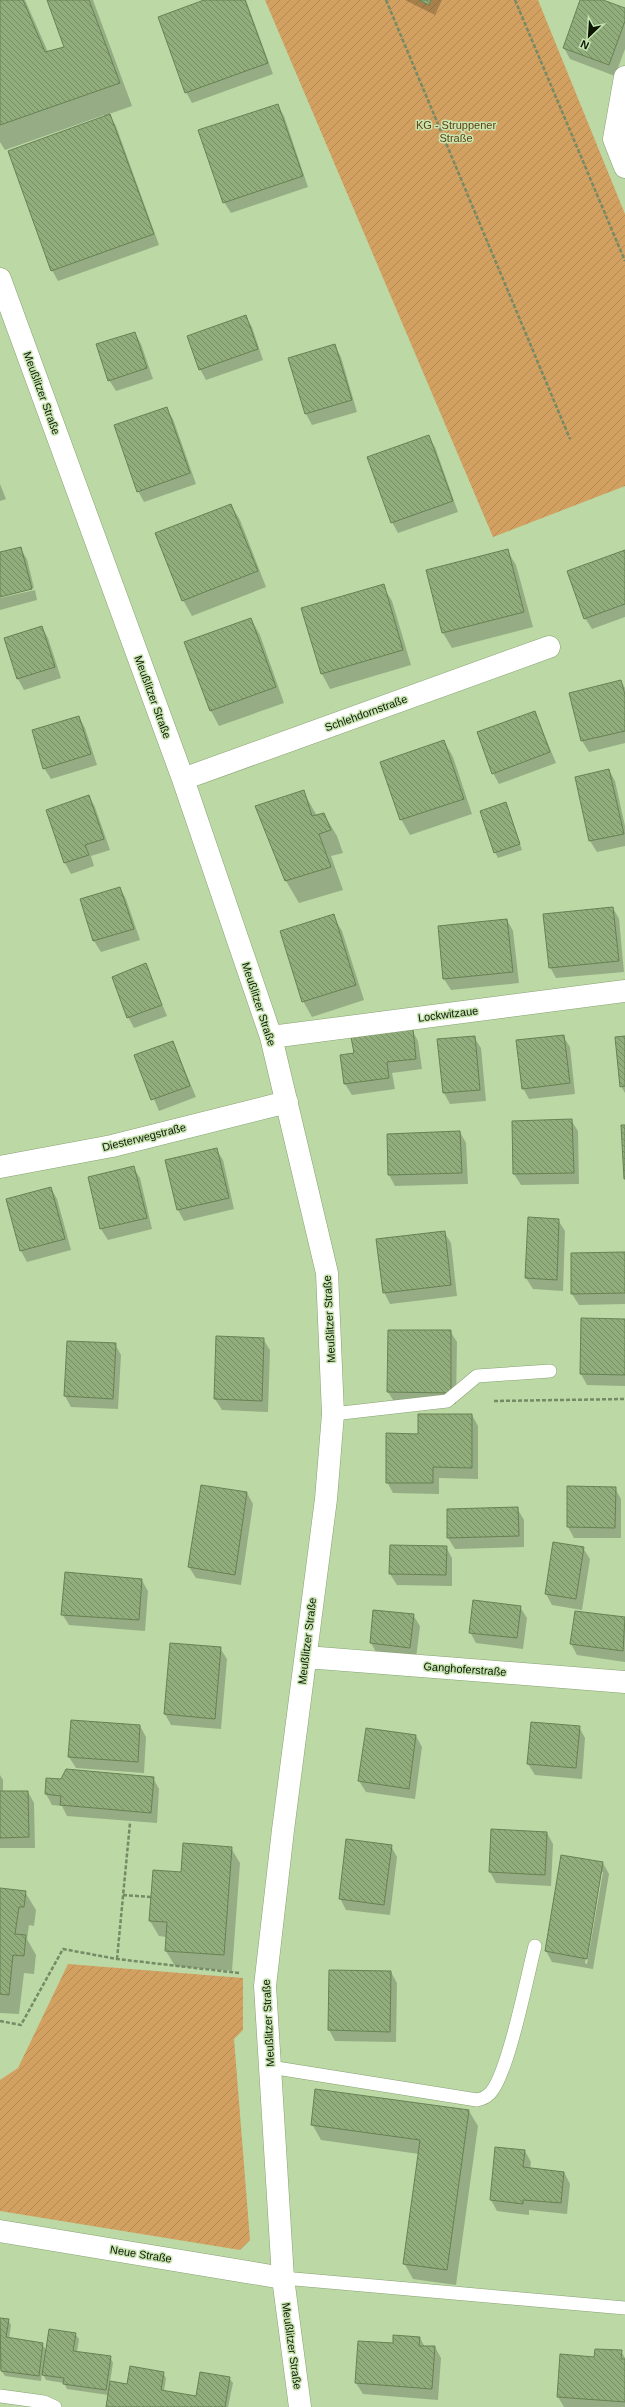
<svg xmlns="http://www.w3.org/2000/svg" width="625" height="2407" font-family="Arial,sans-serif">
<defs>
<pattern id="garden-furrows" width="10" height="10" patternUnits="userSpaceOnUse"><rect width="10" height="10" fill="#d2a060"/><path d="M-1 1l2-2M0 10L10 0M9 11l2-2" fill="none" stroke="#b38952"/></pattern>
<pattern id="building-back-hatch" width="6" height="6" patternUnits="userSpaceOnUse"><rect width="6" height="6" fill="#92ad7c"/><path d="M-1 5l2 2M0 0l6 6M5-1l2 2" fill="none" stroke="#768c64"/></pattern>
</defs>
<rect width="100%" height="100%" fill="#bbd8a5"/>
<path fill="url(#garden-furrows)" d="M265,0H538L625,214V486L493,537Z
M68,1964L243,1978V2030L234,2039L250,2240L240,2250L0,2211V2080L18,2068Z"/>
<path fill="#0003" fill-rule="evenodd" d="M0,0H25L48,52L65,47L48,0H93L132,106L109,114L116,126L159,245L58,281L52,270L105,117L104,115L5,150L0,142Z
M207,0H246L273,74L192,103L186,92Z
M405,0H442L435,15Z
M581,0H600L625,9V49L615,76L570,59L564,48Z
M277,105L284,116L308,187L231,213L224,202Z
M245,316L252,327L263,360L206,380L200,369Z
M135,333L141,344L153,379L116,391L109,380Z
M335,346L341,357L357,412L312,425L306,414Z
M166,408L173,419L196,484L144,502L138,491Z
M428,436L435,447L458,512L398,533L392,522Z
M0,484L6,499L0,501Z
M231,505L240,520L266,587L192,616L183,600Z
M20,548L27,559L34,588L0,596V553Z
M507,550L516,565L533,627L452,648L443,633L427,570Z
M625,551V617L592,629L585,618Z
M383,586L392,601L411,665L330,689L322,674Z
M35,590L37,600L0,610V598Z
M251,619L260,635L284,703L219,726L211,711Z
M42,627L48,638L61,678L24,690L18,679Z
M621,681L625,688V743L589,752L582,741L571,694Z
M535,712L556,763L499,784L493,773Z
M79,717L85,728L97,765L51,779L44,768Z
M444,741L453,757L472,814L410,835L401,819Z
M609,770L615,781L625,826V846L597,852L590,841L576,778Z
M303,791L317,816L324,814L337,836L343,853L331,856L343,890L299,903L286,881L256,807Z
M89,796L95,807L110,850L91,856L94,866L71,874L65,863L47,810Z
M506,803L522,850L498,858L495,852Z
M120,888L126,899L140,940L101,952L94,941L81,900Z
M613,908L619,919L624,972L556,978L550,967Z
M333,916L342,931L364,1000L312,1017L303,1001Z
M507,920L513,931L519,983L451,990L444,979L439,926Z
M146,965L167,1016L134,1028L128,1017Z
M412,1030L418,1041L422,1069L392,1073L395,1089L352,1095L345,1084L355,1054Z
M563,1036L570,1047L575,1094L529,1099L523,1088Z
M474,1037L481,1048L486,1101L450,1104L444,1093L439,1040Z
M625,1037V1093L621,1086Z
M173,1042L196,1097L159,1111L136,1056Z
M571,1120L578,1131L579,1184L521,1185L514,1174L513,1122Z
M460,1132L466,1143L468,1184L395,1186L389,1175Z
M216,1149L223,1160L234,1209L184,1221L178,1210Z
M133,1167L140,1178L152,1229L108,1240L101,1229L89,1178Z
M51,1188L57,1199L71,1250L27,1262L21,1251Z
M528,1218L558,1220L565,1231L563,1291L533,1289L526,1278Z
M444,1232L451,1243L457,1296L390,1304L384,1292Z
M625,1254V1304L579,1305L572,1294Z
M625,1320V1386L587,1385L581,1374Z
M450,1331L457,1342L456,1404L395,1403L388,1392Z
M263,1339L270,1350L268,1412L222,1410L215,1399Z
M115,1344L121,1355L118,1409L71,1407L65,1396Z
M472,1415L478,1426V1479L439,1478V1494L393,1493L387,1482L419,1435Z
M202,1486L247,1493L253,1504L241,1585L196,1578L189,1567Z
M615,1488L621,1499V1538H574L568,1527Z
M517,1508L524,1520V1547L455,1549L448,1538Z
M446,1547L452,1558V1586L397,1585L390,1574Z
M583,1548L590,1559L582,1610L552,1605L546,1594Z
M141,1579L148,1591L145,1631L69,1625L62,1614Z
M520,1607L527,1618L523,1649L476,1643L470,1632Z
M575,1612L625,1618V1662L577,1655L571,1644Z
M413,1615L420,1626L416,1658L377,1654L371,1643Z
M171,1644L220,1648L227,1659L221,1729L171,1725L165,1714Z
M72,1721L140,1726L146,1737L144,1773L76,1768L69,1757Z
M579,1727L585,1738L582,1779L535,1775L528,1764Z
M416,1736L422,1747L415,1799L366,1792L359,1781Z
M0,1775L3,1780V1792H28L34,1803L35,1848H0Z
M153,1778L159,1789L157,1823L67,1816L62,1806L52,1805L46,1794L62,1780Z
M547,1833L553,1844L551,1886L496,1883L490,1872Z
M391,1846L397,1857L390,1915L346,1910L340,1898Z
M231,1848L240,1863L232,1971L175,1966L166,1951L167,1937L159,1936L150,1921L182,1873Z
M603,1863L609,1874L593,1969L552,1962L546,1951ZM601,1872H603L587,1964L585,1963Z
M0,1889L25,1892L36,1910L34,1926L29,1925L27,1939L36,1955L34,1974L24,1973L19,2014L0,2013Z
M391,1972L397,1983L396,2042L335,2041L329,2030Z
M469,2111L478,2126L456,2285L413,2279L404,2263L419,2154L321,2140L312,2124Z
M525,2151L531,2162L530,2169L564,2172L570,2184L567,2214L529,2210V2215L497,2211L491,2200Z
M0,2319L8,2320L11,2325L9,2339L42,2344L47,2351L75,2334L79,2339L77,2352L110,2357L113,2363L110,2382L128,2385L163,2373L166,2378L164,2391L197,2397L229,2378L233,2383L228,2407H107L108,2395L67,2389L64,2383L46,2380L42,2373L41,2381L5,2376L0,2369Z
M420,2338L425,2347H435L441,2358L438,2400L363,2394L356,2383L394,2344Z
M621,2351L625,2358V2407H564L558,2397Z"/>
<path fill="url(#building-back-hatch)" stroke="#688253" d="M0,0H23L45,52L64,47L47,0H89L120,83L0,125Z
M204,0H245L268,63L185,93L158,17Z
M419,0H431L429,5Z
M580,0H603L625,8V21L609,65L563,48Z
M278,104L303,176L223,203L198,130Z
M110,114L154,234L51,271L8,151Z
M246,315L258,349L199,370L187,336Z
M135,332L147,368L108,381L96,344Z
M335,344L352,400L305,414L288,358Z
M167,407L190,473L137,492L114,425Z
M429,435L453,501L391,523L367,457Z
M231,504L258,571L182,601L155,533Z
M21,547L32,589L0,597V552Z
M508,549L524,612L442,633L426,570Z
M625,550V604L584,619L567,571Z
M384,584L403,650L321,674L301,608Z
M251,618L276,687L210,711L184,642Z
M42,626L55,667L17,679L4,638Z
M621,680L625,695V731L581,741L569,693Z
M535,711L550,752L492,774L477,732Z
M79,716L91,754L43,769L32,730Z
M444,740L464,799L400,820L380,762Z
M609,769L624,834L589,841L575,777Z
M304,790L312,816L324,813L331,830L319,834L331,867L285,881L255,806Z
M89,795L104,839L85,845L89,855L64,863L46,810Z
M506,802L520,844L494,853L480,811Z
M120,887L134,929L93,941L80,899Z
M613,907L619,961L549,968L543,914Z
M334,914L356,985L302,1002L280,931Z
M507,919L513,972L443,979L438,926Z
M146,963L162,1005L127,1018L112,977Z
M413,1029L416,1059L387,1062L389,1078L344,1084L340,1055L354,1053L351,1037Z
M564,1035L570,1083L522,1089L516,1040Z
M475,1036L480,1090L443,1093L437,1039Z
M625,1036V1086L620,1087L615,1037Z
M173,1041L190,1086L151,1100L134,1055Z
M572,1119L574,1173L513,1174L512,1121Z
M621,1125H625V1179H624Z
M460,1131L462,1173L388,1175L387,1134Z
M217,1148L229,1198L177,1210L165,1160Z
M134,1166L147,1218L100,1229L88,1177Z
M51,1187L65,1239L20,1251L6,1199Z
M528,1217L559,1219L557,1280L525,1278Z
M445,1231L451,1285L383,1293L376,1239Z
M625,1252V1293L571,1294V1253Z
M581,1318L625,1319V1375L580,1374Z
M388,1330H451V1393L387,1392Z
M216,1336L264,1338L262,1401L214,1399Z
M67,1341L116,1343L113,1399L64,1396Z
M418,1414H472V1468L433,1467V1483H386V1433L418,1434Z
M201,1485L247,1492L235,1575L188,1567Z
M567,1486L616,1487L615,1528L567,1527Z
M518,1507L519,1536L447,1538V1509Z
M553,1542L584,1547L576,1599L545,1594Z
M390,1545L447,1546L446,1575L389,1574Z
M65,1572L142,1579L139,1620L61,1615Z
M473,1600L521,1606L517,1638L469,1633Z
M373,1610L414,1614L410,1648L370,1643Z
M575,1611L625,1617L623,1651L570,1644Z
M170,1643L221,1647L215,1719L164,1714Z
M71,1720L140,1725L138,1762L68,1757Z
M531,1722L580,1726L576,1768L527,1764Z
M366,1728L416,1735L409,1789L358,1781Z
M66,1769L154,1777L151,1813L60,1805L61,1796L45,1794L46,1778L61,1779Z
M0,1791H28L29,1837L0,1838Z
M491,1829L547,1832L545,1875L489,1872Z
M346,1839L392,1845L384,1905L339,1899Z
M183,1843L232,1847L224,1955L165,1951L167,1922L149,1921L153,1870L181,1872Z
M561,1855L603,1862L587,1959L545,1951Z
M0,1888L26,1891L24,1907H19L15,1934L26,1935L24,1956L13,1955L9,1995L0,1994Z
M329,1970L391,1971L390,2032L328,2030Z
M315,2089L469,2110L447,2270L403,2264L420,2140L311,2125Z
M495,2147L525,2150L523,2167L564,2172L561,2203L523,2200V2204L490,2200Z
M0,2318L9,2319L6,2337L43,2343L39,2376L1,2371Z
M49,2329L76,2333L73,2351L111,2356L106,2390L63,2384L64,2378L42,2375Z
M393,2335L420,2337L419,2346H435L432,2389L355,2383L358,2341L393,2343Z
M595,2349L622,2350L621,2359H625V2402L557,2397L560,2354L594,2357Z
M130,2366L164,2372L161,2390L196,2396L200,2372L230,2377L225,2407H106L110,2381L127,2384Z"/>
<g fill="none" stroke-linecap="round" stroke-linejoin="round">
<g stroke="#87a271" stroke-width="14">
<path id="service" d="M333,1414L447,1401L477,1376L550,1371
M270,2067L477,2100C481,2099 485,2098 488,2095C507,2082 528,1972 535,1946
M283,2278L625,2308
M0,2396L44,2402L55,2407"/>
</g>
<g stroke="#87a271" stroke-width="23">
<path id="minor" d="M625,77L614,139L625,167
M0,279L183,779L271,1037L327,1273L333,1414L326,1499L283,1830L265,1986L283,2278L300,2407
M183,779L549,647
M271,1037L625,991
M0,1167L112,1146L287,1102
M306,1657L625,1682
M0,2231L283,2278"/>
</g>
<path stroke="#758a65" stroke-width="2.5" stroke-dasharray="4 2" stroke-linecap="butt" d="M386,0L570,439
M515,0L625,261
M494,1401L625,1399
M123,1895L151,1897
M117,1959L130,1823
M0,2021L21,2025L63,1949L117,1959L239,1973"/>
<use href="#service" stroke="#fff" stroke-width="13"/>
<use href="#minor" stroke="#fff" stroke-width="22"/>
</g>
<g text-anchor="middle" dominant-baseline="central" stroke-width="3" stroke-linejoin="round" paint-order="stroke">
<g font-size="11" fill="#604012" stroke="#c8e5b1">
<text x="456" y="125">KG - Struppener<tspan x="456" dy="13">Straße</tspan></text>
</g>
<g font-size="11" fill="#0d1605" stroke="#c8e5b1">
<text transform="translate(42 393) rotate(70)">Meußlitzer Straße</text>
<text transform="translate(153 697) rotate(70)">Meußlitzer Straße</text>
<text transform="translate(366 713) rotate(-20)">Schlehdornstraße</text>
<text transform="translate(259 1004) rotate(72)">Meußlitzer Straße</text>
<text transform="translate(448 1014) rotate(-7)">Lockwitzaue</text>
<text transform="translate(144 1137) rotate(-14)">Diesterwegstraße</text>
<text transform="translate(329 1319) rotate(-93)">Meußlitzer Straße</text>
<text transform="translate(307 1641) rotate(-83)">Meußlitzer Straße</text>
<text transform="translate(465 1669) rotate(4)">Ganghoferstraße</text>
<text transform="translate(268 2023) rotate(-93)">Meußlitzer Straße</text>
<text transform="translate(141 2254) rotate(9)">Neue Straße</text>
<text transform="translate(292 2346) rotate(82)">Meußlitzer Straße</text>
</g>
</g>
<g transform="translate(589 36) rotate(205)" stroke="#c8e5b1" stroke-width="3" paint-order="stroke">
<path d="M0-3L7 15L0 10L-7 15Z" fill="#0d1605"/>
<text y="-6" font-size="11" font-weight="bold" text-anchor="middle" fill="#0d1605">N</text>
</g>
</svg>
